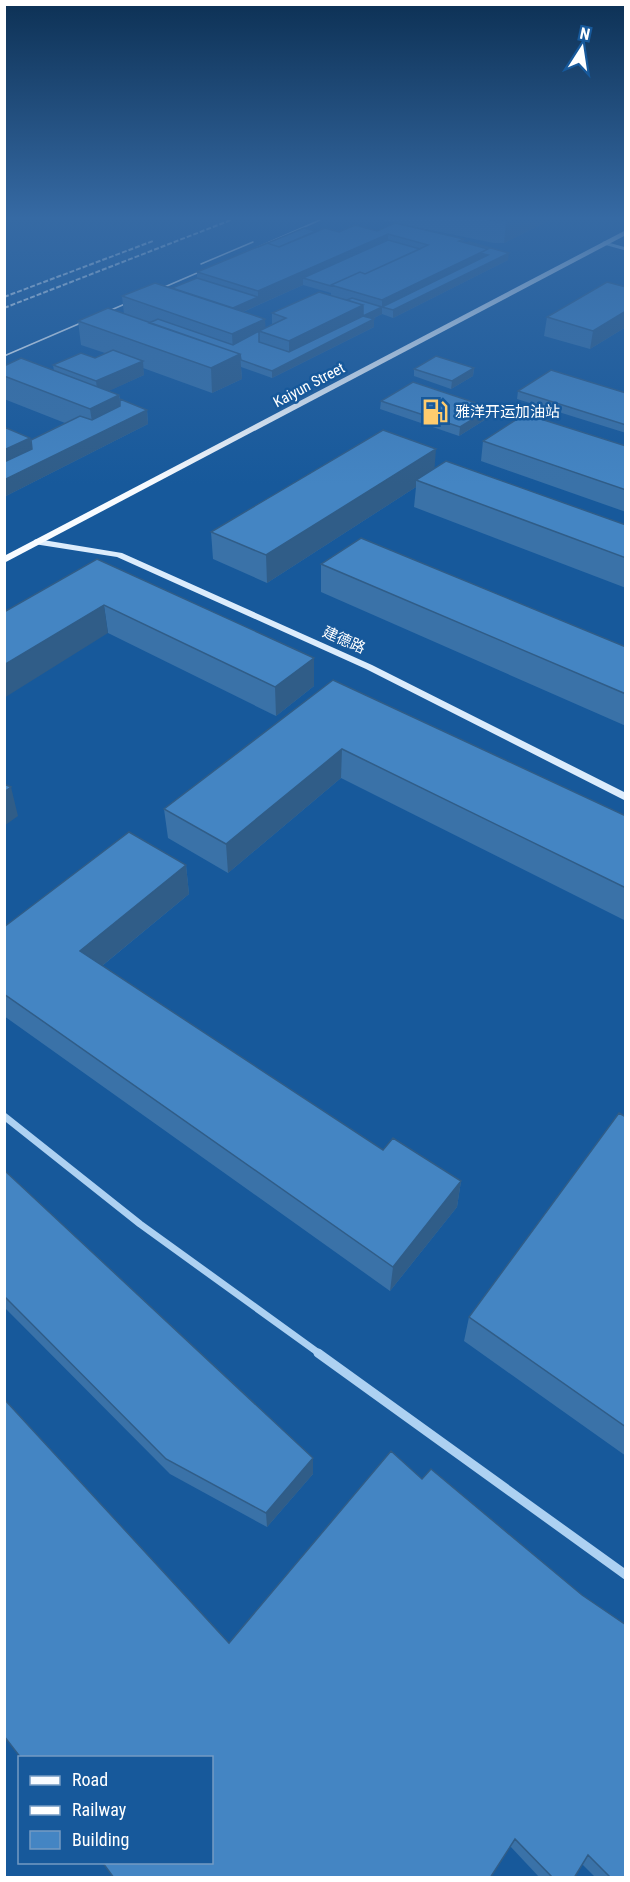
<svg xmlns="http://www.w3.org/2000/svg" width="630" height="1882" font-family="'Roboto Condensed','Noto Sans SC',sans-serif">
<rect width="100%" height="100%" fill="#17599b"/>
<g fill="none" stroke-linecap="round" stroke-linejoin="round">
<path stroke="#add1f2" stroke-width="3" d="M604,243L626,249"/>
<path stroke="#add1f2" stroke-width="7" d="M4,1116L140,1224L320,1354"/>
<path stroke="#add1f2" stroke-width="9" d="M318,1353L626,1575"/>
<path fill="#dcecfc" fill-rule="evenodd" d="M37,539L122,553L372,665L626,793V801L366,669L117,557L34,544V540Z"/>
<path fill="#f8fbff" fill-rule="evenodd" d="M626,230V235L4,563V556Z"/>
<path stroke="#fff" stroke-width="1.5" d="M247,252L320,220
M201,264L253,242
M4,356L211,267"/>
<path stroke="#fff" stroke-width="2" stroke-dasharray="5 2" stroke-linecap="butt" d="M4,297L153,241
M4,308L231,220"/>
</g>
<path fill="#3a72a8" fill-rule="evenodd" d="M381,220H550L504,243H494Z
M316,231H377L464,239L463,242L508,260L393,318L382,314L372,319H374V327L272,378L241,367L242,379L212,393L143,368L144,375L108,391L119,395L120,399L147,410L148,424L4,497V427L31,440L65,423L4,399V366L54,371L53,365L95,358L105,353L81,345L78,321L124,314L122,296L172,288L197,278V272ZM303,285L331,293V295L272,313V324L265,328L243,312Z
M626,287V327L590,349L544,336L547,317Z
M474,368L473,376L451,389L414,376V369Z
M518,391L626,393V433L517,399Z
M381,401L491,416L459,436L380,409Z
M483,441L626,446V512L481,461Z
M434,469L626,525V588L414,507L416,487L267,583L213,559L211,532Z
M97,559L314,686L276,716L108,633Z
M321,564L626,647V726L321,592Z
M333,680L626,816V921L341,778L228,873L168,838L164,809Z
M186,865L189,894L102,966L383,1150L461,1181L457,1207L390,1291L4,1016V927Z
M626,1117V1456L464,1341L469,1317Z
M4,1170L313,1458V1474L267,1527L170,1474L4,1307Z
M422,1479L582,1595L626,1878H596L582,1864L574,1878H540L510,1846L229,1643Z"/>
<path fill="#305d88" d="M508,220H550L504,243L506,221Z
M388,234V247L303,278V285L220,322V314L258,297V291Z
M488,249L487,262L382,307V300Z
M509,253L508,260L393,318V310Z
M363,305L382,307V314L289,360V341Z
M626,311V327L590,349L593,331Z
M265,319L266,333L259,331L233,353L232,334Z
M374,319V327L272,378V371Z
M240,354L242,379L212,393L211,368Z
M143,361L144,375L98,396L96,381Z
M474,368L473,376L451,389L452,381Z
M119,395L122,421L94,435L90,409Z
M491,408V416L459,436L460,427Z
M147,410L148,424L4,497V480Z
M30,438L35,464L4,479V450Z
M436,449L434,475L416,480V487L267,583L266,555Z
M104,605L108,633L4,698V665Z
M314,658V686L276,716L275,687Z
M342,749L341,778L228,873L226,844Z
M11,787L18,816L4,826V792Z
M186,865L189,894L86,979L80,951Z
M461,1181L457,1207L390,1291L393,1267Z
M313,1458V1474L267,1527L266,1513Z"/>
<path fill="#4485c3" stroke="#305d88" stroke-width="1.5" d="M489,220H508L506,221L496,222Z
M395,223L464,239L459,241L488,249L382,300L331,285L360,272L365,274L428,245L388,234L258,291L197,272L267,243L279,247L325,228L339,232L355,225L377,231Z
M304,228L316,231L279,247L267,243L258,247Z
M388,240L420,249L365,274L360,272L331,285V286L303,278Z
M469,242L509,253L393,310L382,307L488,255L480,253L488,249L467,243Z
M197,278L258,297L233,308L172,288Z
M607,282L626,287V311L593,331L547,317Z
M155,283L265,319L232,334L122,296Z
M319,292L363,305L289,341L259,331L286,318L272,313Z
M352,298L382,307L363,316V305L347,300Z
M108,308L240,354L211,368L78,321Z
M363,316L374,319L272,371L241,360L240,354L149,323L158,319L233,345L259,331V342L289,352Z
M113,350L143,361L96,381L53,365L81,353L95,358Z
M436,356L474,368L452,381L414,369Z
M21,358L119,395L90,409L4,376V366Z
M551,370L626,393V425L518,391Z
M413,382L491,408L460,427L381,401Z
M120,399L147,410L4,480V462L32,449L31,440L80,416L92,420L120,406Z
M525,414L626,446V490L483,441Z
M4,427L30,438L4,450Z
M383,430L436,449L266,555L211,532Z
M446,461L626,525V558L416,480Z
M361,538L626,647V694L321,564Z
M97,559L314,658L275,687L104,605L4,665V612Z
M333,680L626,816V888L342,749L226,844L164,809Z
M4,784L11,787L4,792Z
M129,832L186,865L80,951L383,1150L393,1138L461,1181L393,1267L4,994V927Z
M619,1113L626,1117V1427L469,1317Z
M4,1170L313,1458L266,1513L166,1459L4,1296Z
M4,1399L229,1643L391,1451L422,1479L431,1469L582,1595L626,1625V1878H611L588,1855L574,1878H553L515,1839L490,1878H114L103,1863H212V1758H21L4,1736Z"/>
<linearGradient id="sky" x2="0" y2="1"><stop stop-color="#0d3155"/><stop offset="0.45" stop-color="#366aa4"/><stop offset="1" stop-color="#366aa4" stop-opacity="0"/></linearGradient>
<rect width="630" height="484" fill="url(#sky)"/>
<defs>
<g id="fuel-bare" transform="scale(2.07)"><path d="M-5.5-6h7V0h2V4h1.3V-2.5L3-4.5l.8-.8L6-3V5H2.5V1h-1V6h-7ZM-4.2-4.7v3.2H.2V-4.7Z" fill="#ffcc6e" stroke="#17599b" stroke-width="2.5" paint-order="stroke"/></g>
</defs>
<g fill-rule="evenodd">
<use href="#fuel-bare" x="435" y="412"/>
</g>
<g text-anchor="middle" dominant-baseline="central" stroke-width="5" stroke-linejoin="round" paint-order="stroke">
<g font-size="15" fill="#fff" stroke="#17599b">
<text transform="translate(309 385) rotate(-28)">Kaiyun Street</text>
<text transform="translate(344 640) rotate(24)">建德路</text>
</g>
<g font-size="15" fill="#fff" stroke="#17599b" text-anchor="start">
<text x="455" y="412">雅洋开运加油站</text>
</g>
</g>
<rect width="630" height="1882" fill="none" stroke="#ffffff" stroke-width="12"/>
<rect x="18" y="1756" width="195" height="108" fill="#17599b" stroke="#749bc3" stroke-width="1.5"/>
<rect x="30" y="1776" width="30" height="9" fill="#f8fbff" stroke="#749bc3" stroke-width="1.5"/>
<text x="72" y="1786" font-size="18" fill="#ffffff">Road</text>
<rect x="30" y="1806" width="30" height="9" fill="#ffffff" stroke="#749bc3" stroke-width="1.5"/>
<text x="72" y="1816" font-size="18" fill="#ffffff">Railway</text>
<rect x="30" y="1831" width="30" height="18" fill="#4485c3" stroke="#749bc3" stroke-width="1.5"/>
<text x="72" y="1846" font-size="18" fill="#ffffff">Building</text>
<g transform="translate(582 48) rotate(12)" stroke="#17599b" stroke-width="4.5" paint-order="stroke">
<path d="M0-4.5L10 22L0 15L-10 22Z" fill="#ffffff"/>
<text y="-9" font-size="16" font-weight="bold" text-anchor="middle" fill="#ffffff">N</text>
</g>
</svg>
